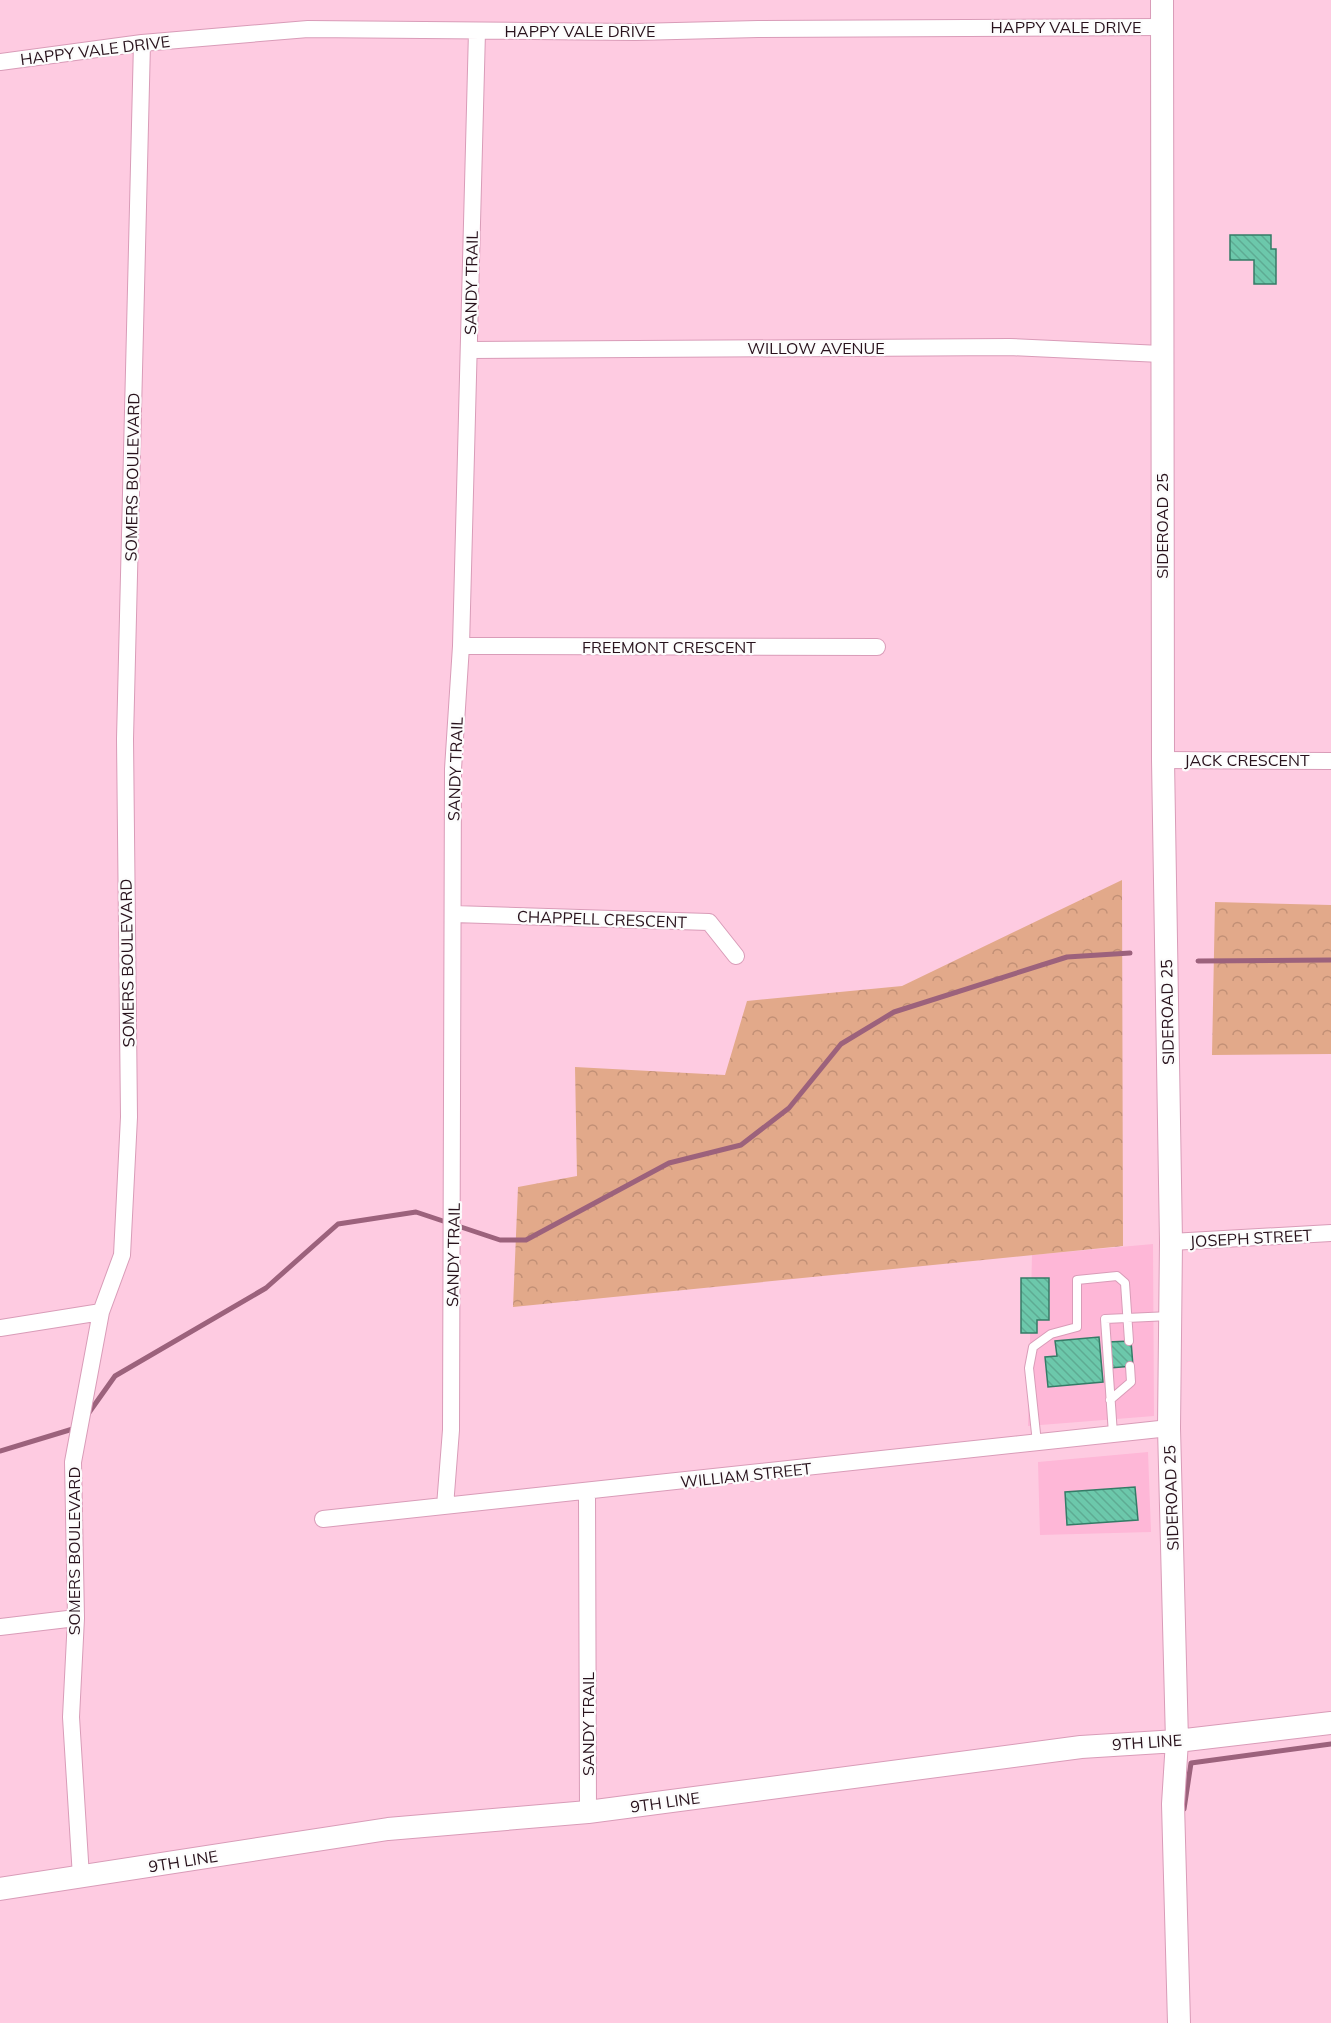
<svg xmlns="http://www.w3.org/2000/svg" width="1331" height="2023" font-family="Mulish,sans-serif">
<defs>
<pattern id="forest-crowns" width="20" height="18" patternUnits="userSpaceOnUse" patternTransform="scale(1.5)"><rect width="20" height="18" fill="#e2a98a"/><path d="M2 6a3 3 0 1 1 6 0M12 15a3 3 0 1 1 6 0" fill="none" stroke="#c29076"/></pattern>
<pattern id="building-back-hatch" width="6" height="6" patternUnits="userSpaceOnUse" patternTransform="scale(1.5)"><rect width="6" height="6" fill="#6cc8ab"/><path d="M-1 5l2 2M0 0l6 6M5-1l2 2" fill="none" stroke="#5eab93"/></pattern>
</defs>
<rect width="100%" height="100%" fill="#fecbe1"/>
<path fill="#feb7d7" d="M1153,1244L1154,1416L1028,1426L1032,1255Z
M1148,1452L1151,1532L1040,1535L1038,1462Z"/>
<path fill="url(#forest-crowns)" d="M1122,880L1123,1246L513,1307L518,1187L577,1176L575,1067L725,1075L747,1001L902,986Z
M1215,902L1331,905V1054L1212,1055Z"/>
<g fill="none" stroke-linecap="round" stroke-linejoin="round">
<path stroke="#9c627c" stroke-width="5" d="M1198,961L1331,960
M88,1414L115,1376L266,1288L338,1224L416,1212L500,1240H526L669,1163L741,1145L789,1108L841,1044L894,1012L1067,957L1130,953
M0,1451L76,1428
M1184,1809L1191,1763L1331,1744"/>
</g>
<path fill="url(#building-back-hatch)" stroke="#347c67" stroke-width="1.5" d="M1230,235H1271V249H1276V284H1254V260H1230Z
M1021,1278H1049V1320H1037V1333H1021Z
M1099,1337L1103,1382L1048,1387L1045,1357L1057,1356L1055,1341Z
M1131,1341L1133,1366L1110,1368L1108,1342Z
M1135,1487L1138,1520L1067,1525L1065,1492Z"/>
<g fill="none" stroke-linecap="round" stroke-linejoin="round">
<g stroke="#d99cb8" stroke-width="10">
<path id="lane" d="M1110,1400L1131,1382L1130,1366
M1113,1434L1105,1319L1170,1316
M1037,1443L1029,1368L1033,1347L1051,1334L1077,1327V1280L1117,1276L1125,1283L1129,1341"/>
</g>
<g stroke="#d99cb8" stroke-width="18">
<path id="street" d="M0,62L142,43L308,29L635,32L758,29L1161,27
M470,350L1010,347L1161,354
M461,646L877,647
M1163,760L1331,761
M453,914L709,922L736,956
M1171,1242L1331,1233
M0,1328L101,1312
M587,1492L588,1812
M445,1506L451,1430L453,769L461,646L477,31
M323,1519L1169,1428
M0,1627L76,1618
M81,1877L71,1717L76,1618L73,1462L101,1312L122,1255L129,1117L125,739L142,43"/>
</g>
<g stroke="#d99cb8" stroke-width="24">
<path id="secondary" d="M1162,0L1163,760L1171,1242L1169,1428L1177,1741L1173,1804L1179,2023
M0,1889L388,1829L588,1812L1081,1747L1177,1741L1331,1723"/>
</g>
<use href="#lane" stroke="#fff" stroke-width="8"/>
<use href="#street" stroke="#fff" stroke-width="16"/>
<use href="#secondary" stroke="#fff" stroke-width="22"/>
</g>
<g text-anchor="middle" dominant-baseline="central" stroke-width="4.5" stroke-linejoin="round" paint-order="stroke">
<g font-size="16" fill="#28121c" stroke="#fcfcfc">
<text x="1066" y="27">HAPPY VALE DRIVE</text>
<text x="580" y="31">HAPPY VALE DRIVE</text>
<text transform="translate(95 50) rotate(-7)">HAPPY VALE DRIVE</text>
<text transform="translate(471 283) rotate(-89)">SANDY TRAIL</text>
<text x="816" y="348">WILLOW AVENUE</text>
<text transform="translate(132 477) rotate(-89)">SOMERS BOULEVARD</text>
<text transform="translate(1162 526) rotate(-90)">SIDEROAD 25</text>
<text x="669" y="647">FREEMONT CRESCENT</text>
<text x="1247" y="760">JACK CRESCENT</text>
<text transform="translate(455 769) rotate(-88)">SANDY TRAIL</text>
<text transform="translate(602 919) rotate(2)">CHAPPELL CRESCENT</text>
<text transform="translate(127 963) rotate(-91)">SOMERS BOULEVARD</text>
<text transform="translate(1167 1012) rotate(-91)">SIDEROAD 25</text>
<text transform="translate(1251 1238) rotate(-3)">JOSEPH STREET</text>
<text transform="translate(453 1255) rotate(-89)">SANDY TRAIL</text>
<text transform="translate(746 1475) rotate(-6)">WILLIAM STREET</text>
<text transform="translate(1171 1498) rotate(-92)">SIDEROAD 25</text>
<text transform="translate(74 1551) rotate(-90)">SOMERS BOULEVARD</text>
<text transform="translate(588 1724) rotate(-90)">SANDY TRAIL</text>
<text transform="translate(1147 1742) rotate(-4)">9TH LINE</text>
<text transform="translate(665 1802) rotate(-8)">9TH LINE</text>
<text transform="translate(183 1861) rotate(-9)">9TH LINE</text>
</g>
</g>
</svg>
